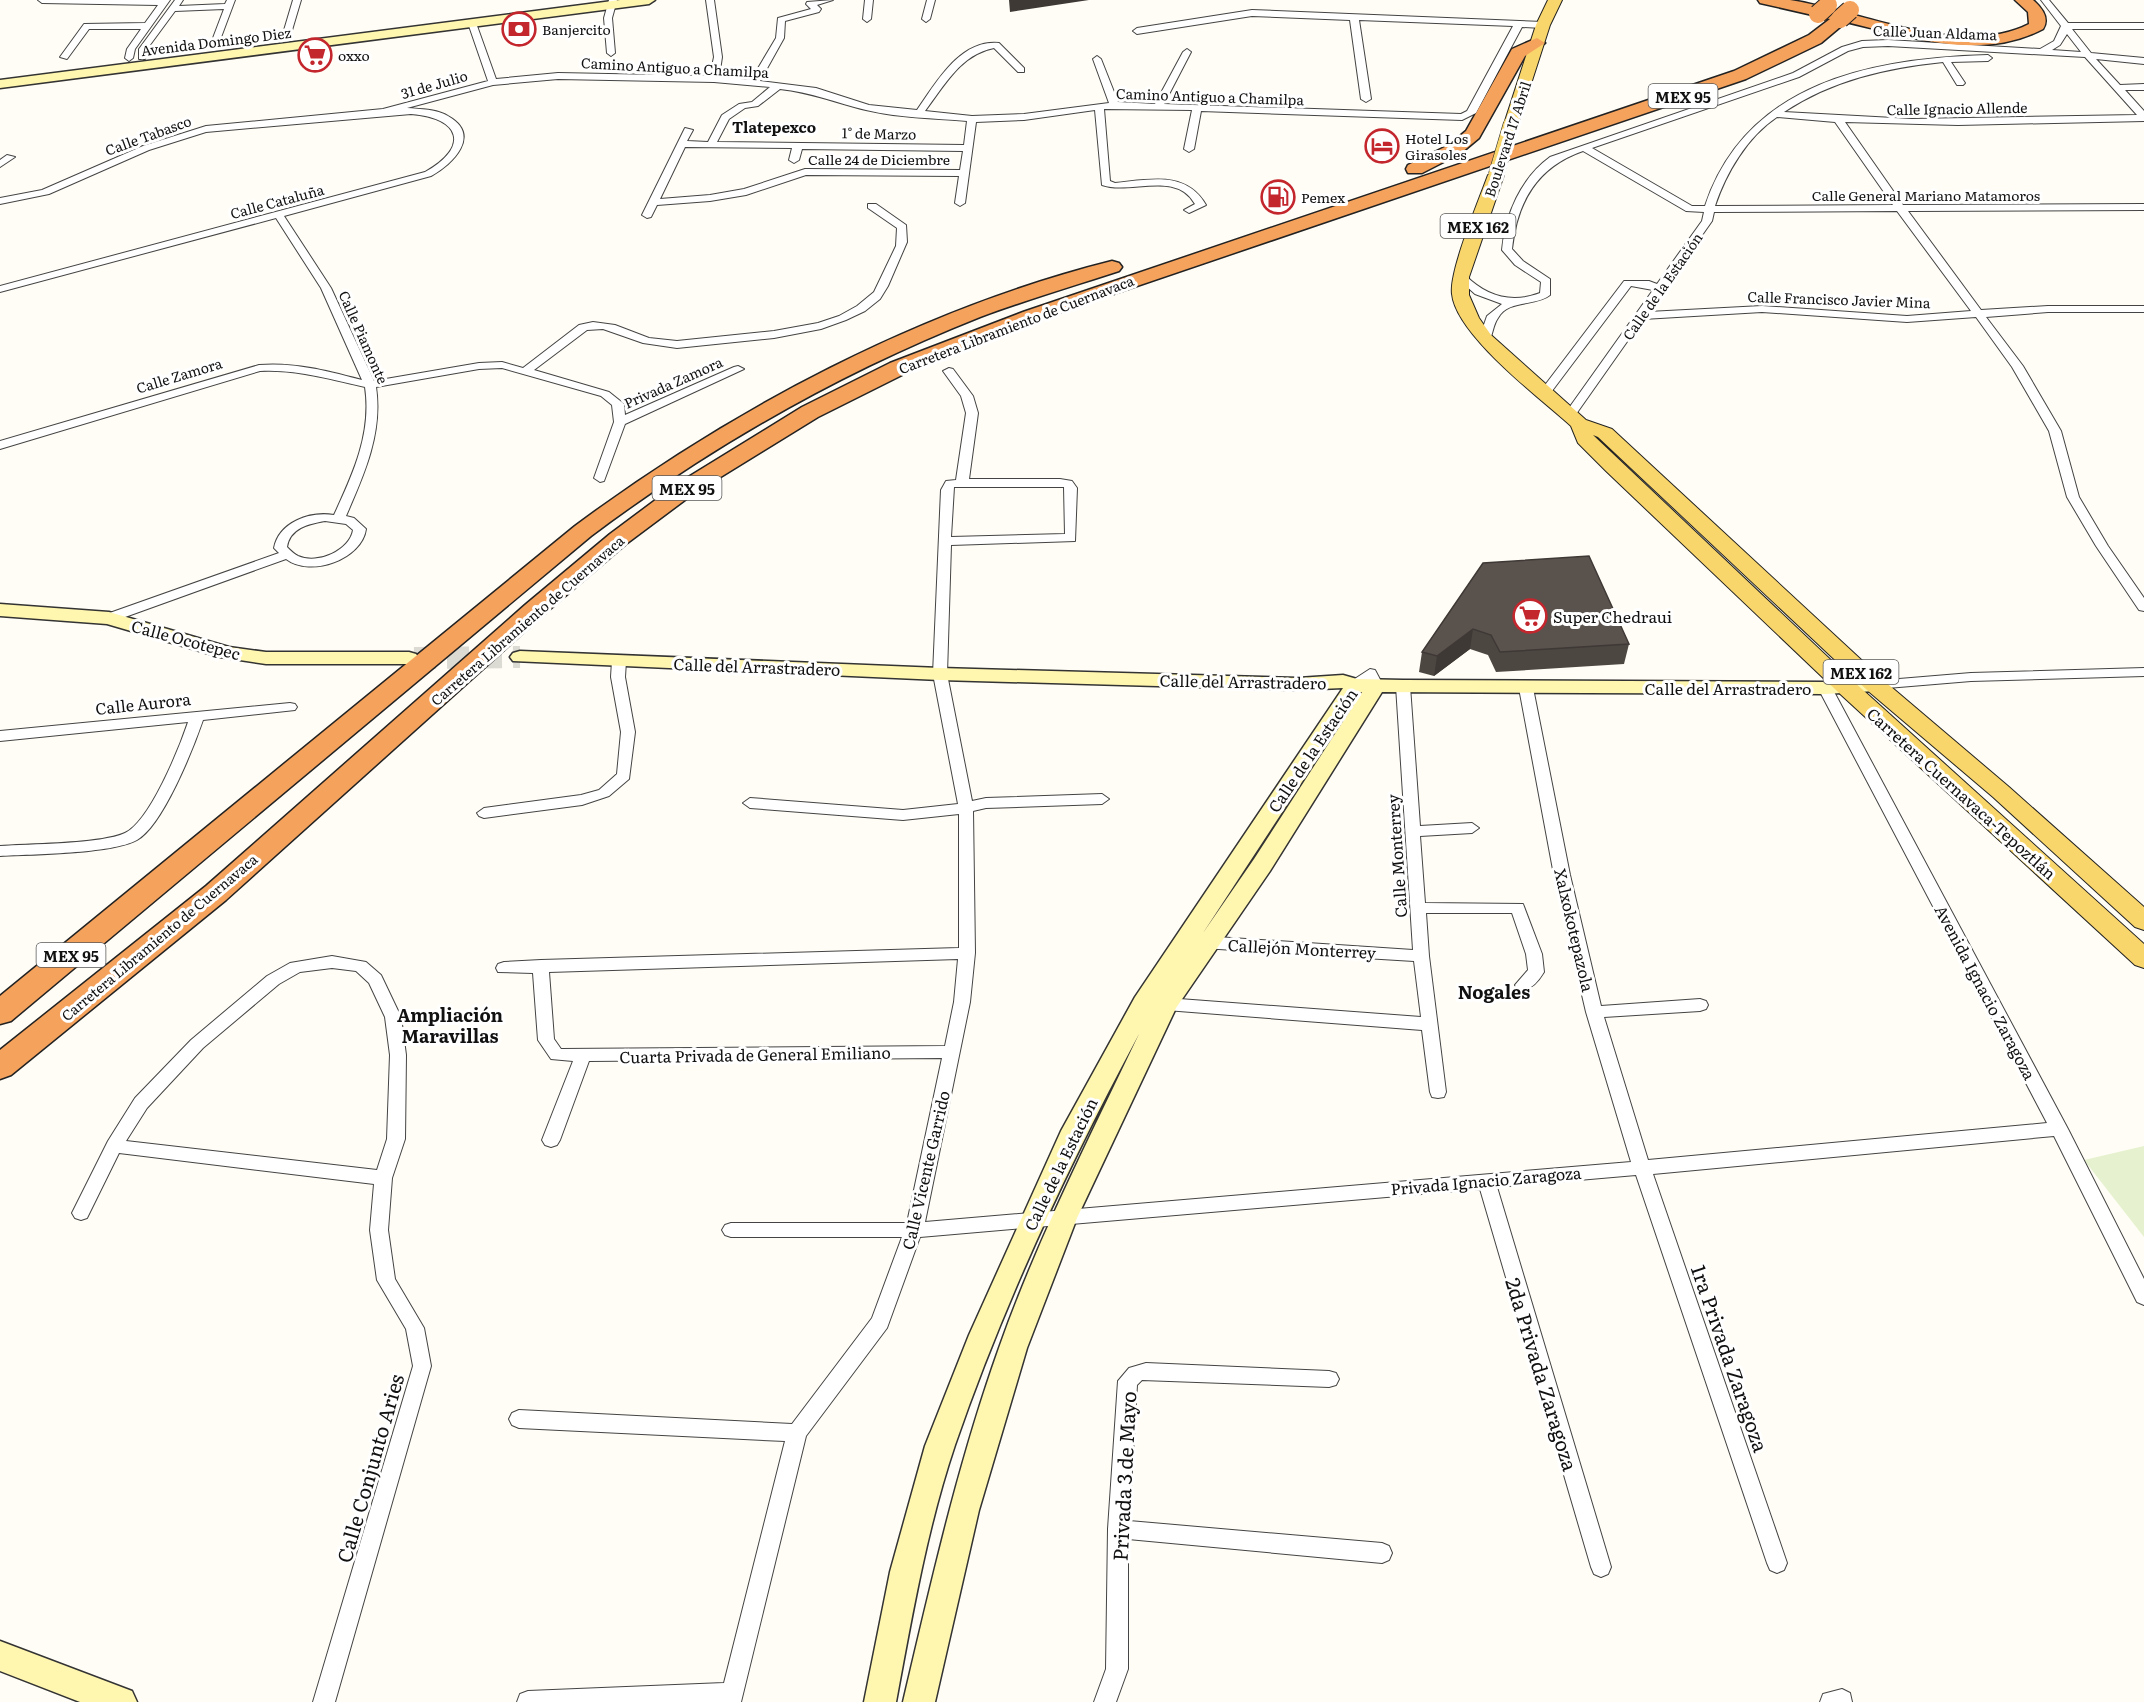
<svg xmlns="http://www.w3.org/2000/svg" width="2144" height="1702" font-family="Literata,serif">
<rect width="100%" height="100%" fill="#fffdf5"/>
<path fill="#e6f2cf" d="M2144,1146V1237L2084,1160Z"/>
<g fill="none" stroke-linecap="round" stroke-linejoin="round">
<path stroke="#dbdad3" stroke-width="22" stroke-dasharray="22 11" stroke-linecap="butt" d="M414,658L520,657"/>
<g stroke="#444" stroke-width="2">
<path id="street" d="M38,0H170L135,49L133,58L129,61L125,58L127,49L141,29H89L67,59L60,57L84,24L145,23L158,5L42,3Z
M175,0H183L179,6L225,4L227,0H235L220,40L213,38L224,9L175,11L147,49L145,59H139V49Z
M293,0H301L290,37L286,40L282,37Z
M609,0H617L612,18L615,53L611,56L607,53L604,18Z
M706,0H714L722,57L719,77L751,80L776,38L778,18L811,9L806,4L807,2L833,0L817,5L821,9L819,12L785,21L784,38L760,81L816,88L869,105L917,110C936,83 960,39 999,43L1024,68V72H1018L994,48C961,54 944,86 925,111L972,116L1024,114L1109,103L1093,59L1097,56L1101,59L1118,102L1155,104L1183,52L1187,49L1191,52L1164,104L1461,114L1467,111L1513,26L1359,20L1371,99L1366,102L1361,99L1350,20L1252,16L1137,34L1133,31L1137,28L1252,10L1543,22L1547,25L1543,28L1522,27L1476,113L1462,120L1201,111L1194,149L1189,152L1184,149L1192,110L1104,109L1110,181L1115,183C1149,180 1186,170 1206,205L1189,213L1184,210L1195,204C1176,170 1131,195 1102,185L1095,110L1024,120L976,122L965,203L960,206L955,203L959,176L806,175L746,195L710,201L657,205L651,217L647,218L642,215L685,128L693,130L687,141L708,142L722,115L739,104L752,102L770,87L714,82L558,79L493,85L407,108C420,109 437,109 448,116C482,135 453,164 431,176L284,216L331,288L374,381L479,363L502,362L523,368L579,325L593,322L615,325L649,338L677,341L774,331L818,323L839,316L857,306L874,292L896,246L897,228L868,208V204H876L906,225L907,242L888,286L880,299L865,311L846,320L821,329L774,338L677,348L643,343L603,329L587,330L534,370L609,392L624,404L625,415L734,367L738,366L744,369L625,424L604,481L600,482L594,478L614,422L612,405L601,396L502,368L479,369L376,387C383,433 364,475 346,516L354,518L366,529C362,559 311,578 286,559L114,621H104L102,618L104,615L279,553L274,548C279,522 310,511 334,515C353,474 372,433 365,387C330,379 295,369 260,371L0,449V441L259,365C294,362 328,371 362,380L321,288L276,218L0,292V286L425,172C470,147 461,118 411,114L206,132L149,150L49,194L0,204V198L42,190L143,146L206,126L383,109L488,81L468,23L472,20L476,23L496,79L558,73L710,76L714,57ZM780,89C810,92 837,103 866,110C900,118 933,118 967,121L964,145L717,142L729,119L745,108L758,106ZM685,147L792,148L789,160L794,163L799,160L802,149L963,151L960,170L805,169L744,189L710,195L660,199ZM325,521L346,524L353,530C350,550 318,565 298,556C294,554 290,550 287,547C290,528 308,524 325,521Z
M865,0H873L871,19L867,22L863,19Z
M927,0H935L930,19L926,22L922,19Z
M2041,0H2049L2068,23H2144V29H2072L2091,53L2144,58V64L2096,59L2120,85L2144,84V90H2125L2144,111V121L1958,125L1845,122L1903,205L2144,204V210L1908,211L1981,310L2048,306H2144V312H2048L1986,317L2023,366L2061,431L2079,497L2108,546L2144,598V611L2139,610L2096,546L2067,497L2049,431L2012,367L1976,317L1907,322L1762,312L1643,319L1574,417H1566L1564,415L1653,290L1631,286L1549,395L1545,396L1539,393L1624,281H1649L1657,284L1702,221L1704,212L1686,211L1583,151C1537,167 1517,202 1512,249L1523,261L1550,279V295C1535,307 1508,299 1498,318C1493,325 1493,334 1489,341L1485,342L1479,339L1487,316L1502,304L1475,294L1456,277L1465,275C1486,296 1511,304 1540,293L1541,282L1515,265L1502,250C1505,215 1521,178 1550,157L1793,73L1842,47L1862,41L1888,40L2040,49L2054,41L2061,26ZM2067,34L2081,52L2052,50L2060,45ZM1888,46L2085,57L2137,115L1912,119L1784,112C1832,80 1886,68 1943,62L1957,85H1963L1965,83L1951,62L1988,61L1992,58L1988,55C1873,58 1746,82 1705,206H1692L1592,148L1799,77L1848,51L1863,47ZM1777,117L1835,122L1893,205L1715,206C1726,173 1747,137 1777,117ZM1897,211L1971,311L1907,316L1762,306L1648,312L1712,221L1714,212Z
M7,155L15,157L0,167V160Z
M949,368L953,369L973,396L978,413L969,479H1060L1072,481L1077,488L1075,541L951,545L947,674L972,801L986,798L1102,794L1109,799L1102,804L986,808L973,811L975,953L970,1002L925,1222L1631,1162L1586,1012L1554,875L1519,688L1526,684L1533,688L1570,875L1601,1006L1700,999L1706,1001L1708,1005L1706,1009L1700,1011L1604,1017L1648,1160L2047,1123L1818,688L1825,684L1832,688L2068,1129L2144,1279V1305L2137,1302L2054,1136L1653,1174L1787,1563L1784,1570L1777,1573L1770,1570L1767,1563L1636,1175L1497,1187L1611,1567L1608,1574L1601,1577L1594,1574L1591,1567L1480,1189L920,1237L887,1328L806,1436L741,1702H517L520,1694L528,1691L724,1683L785,1441L519,1428L512,1425L509,1419L512,1413L519,1410L792,1424L872,1318L902,1237H731L725,1235L722,1230L725,1225L731,1223H907L942,1058L589,1061L560,1140L557,1145L551,1147L545,1145L542,1140L573,1061L551,1059L538,1040L533,973L498,972L496,968L498,964L504,962L541,960L959,948V814L903,820L750,808L743,803L750,798L903,810L958,804L933,674L941,490L946,481L956,480L966,413L961,396L943,371ZM954,487H1064L1065,534L951,537ZM958,959L954,1002L945,1046L561,1049L554,1039L549,972Z
M619,657L626,661L625,677L635,732L629,779L609,796L582,805L484,818L479,816L477,813L484,808L581,795L599,790L617,774L621,732L611,677L612,661Z
M2144,668V676L1971,681L1875,689L1868,685L1875,681L1971,673Z
M1370,669L1375,670L1383,685L1381,688H1371L1368,682L1360,688H1350L1348,685L1350,682Z
M1403,682L1410,686L1420,826L1472,823L1479,828L1472,833L1420,836L1425,903L1523,904L1542,954L1544,972C1538,982 1529,993 1517,989L1515,985L1528,970L1526,954L1512,913H1426L1429,956L1446,1092L1444,1097L1438,1098L1432,1097L1430,1092L1422,1030L1166,1010L1160,1008L1158,1004L1160,1000L1166,998L1421,1017L1414,961L1202,948L1196,946L1194,942L1196,938L1202,936L1413,950L1396,686Z
M290,703L295,704L297,707L295,710L203,720C193,749 163,825 137,840C112,854 31,854 0,856V846C28,844 102,844 125,833C150,821 179,749 188,722L0,741V731Z
M332,956L366,962L381,975L401,1017L406,1055L405,1139L392,1178L388,1230L395,1279L424,1328L431,1366L335,1702H313L413,1366L406,1329L377,1280L370,1230L374,1184L119,1153L87,1218L81,1220L75,1218L72,1213L108,1141L135,1098L191,1040L267,976L290,963ZM332,968L356,971L369,983L385,1017L390,1055L387,1139L377,1170L126,1141L147,1108L203,1048L279,984L300,972Z
M1146,1363L1329,1371L1336,1373L1339,1379L1336,1385L1329,1387L1142,1380L1137,1385L1129,1521L1382,1543L1389,1546L1392,1553L1389,1560L1382,1563L1128,1539V1669L1116,1702H1094L1106,1669L1108,1529L1118,1381L1129,1368Z
M1842,1689L1850,1693L1852,1702H1820L1823,1694Z"/>
</g>
<g stroke="#333" stroke-width="3">
<path id="secondary" d="M620,0H655L649,4L0,88V80Z
M0,604L109,612L229,647L266,652H409L416,654L419,658L416,662L409,664H266L220,657L107,624L0,616Z
M520,651L940,668L1298,678L1343,675L1357,679L1403,680L1825,682L1875,679L1882,680L1885,685L1882,690L1875,691L1825,694L1382,692L1270,871L1176,1008L1077,1218L1027,1348L979,1510L935,1702H903C931,1583 958,1463 999,1348C1037,1240 1090,1137 1139,1034C1068,1166 1004,1303 955,1445C927,1528 912,1616 896,1702H864L890,1572L925,1446L969,1335L1061,1131L1135,997L1343,688L1298,690L940,680L513,661L510,657L513,653ZM1362,692L1254,859L1203,933L1361,692Z
M0,1641L132,1691L137,1702H80L0,1671Z"/>
</g>
<g stroke="#222" stroke-width="2">
<path id="primary" d="M1548,0H1562L1550,25L1518,124L1511,128L1506,127L1504,124L1536,25Z
M1496,170L1504,175L1469,277V295L1479,318L1491,335L1586,420L1612,429L1883,680L2009,787L2144,907V930L2135,927L1993,797L1867,690L1598,437L1593,435L1853,681L2144,944V968L2135,965L1837,691L1606,471L1578,443L1571,426C1540,398 1456,335 1452,294C1449,271 1479,200 1488,175Z"/>
</g>
<g stroke="#222" stroke-width="3">
<path id="highway" d="M1758,0C1769,0 1780,0 1790,0C1863,11 1960,59 2029,24L2028,12L2015,0H2033C2042,8 2050,18 2043,29C1980,62 1911,37 1846,22L1821,43L1746,79L1037,320L906,373L818,417L693,494L626,544L543,615L226,900L11,1075L0,1079V1050L206,886L525,605L610,534L677,484L802,407L890,363L1023,312L1734,71L1809,35L1830,19L1760,3Z
M1537,38L1545,43L1525,56L1479,138L1461,153L1422,173H1408L1406,169L1408,165L1449,145L1466,131L1512,49Z
M1112,261L1119,263L1122,267L1119,271C1073,286 1026,300 980,317C841,372 711,446 591,536L11,1021L0,1024V996L575,526C732,409 921,309 1112,261Z"/>
</g>
<use href="#street" fill="#fff" fill-rule="evenodd"/>
<use href="#secondary" fill="#fff6b0" fill-rule="evenodd"/>
<use href="#primary" fill="#f9d66b" fill-rule="evenodd"/>
<use href="#highway" fill="#f5a25d" fill-rule="evenodd"/>
<g stroke="#222" stroke-width="16" stroke-linecap="butt">
<path id="primary-bridge" d="M1496,175L1511,124"/>
</g>
<g stroke="#222" stroke-width="20" stroke-linecap="butt">
<path id="highway-bridge" d="M1818,14L1828,5
M1840,19L1850,10"/>
</g>
<use href="#primary-bridge" stroke="#f9d66b" stroke-width="15"/>
<use href="#highway-bridge" stroke="#f5a25d" stroke-width="18"/>
</g>
<path fill="#4d4742" d="M1483,563L1629,644L1624,664L1496,672L1488,655L1470,649L1434,676L1419,672L1422,652Z"/>
<path fill="#3f3936" d="M1009,0H1089L1010,12Z
M1473,629L1470,649L1434,676L1437,656Z"/>
<path fill="#5a524d" stroke="#3f3936" stroke-width="1.5" d="M1589,556L1629,644L1500,652L1491,635L1473,629L1437,656L1422,652L1483,563Z"/>
<defs>
<g id="bank-ring" transform="scale(1.725)"><circle r="9.5" fill="#fff" stroke="#c4262e" stroke-width="1.5"/><path d="M-6-4H6V4H-6ZM0-2.3a2.3 2.3 0 1 0 0 4.6a2.3 2.3 0 1 0 0-4.6Z" fill="#c4262e"/></g>
<g id="supermarket-ring" transform="scale(1.725)"><circle r="9.5" fill="#fff" stroke="#c4262e" stroke-width="1.5"/><path d="M-6-5.5h2.5l.6 2H6L4.5 2H-2.5L-4.4-4H-6ZM-1.5 3.2a1.3 1.3 0 1 0 .1 0ZM3 3.2a1.3 1.3 0 1 0 .1 0Z" fill="#c4262e"/></g>
<g id="hotel-ring" transform="scale(1.725)"><circle r="9.5" fill="#fff" stroke="#c4262e" stroke-width="1.5"/><path d="M-6-4.5h1.5V1H6V5H4.5V3h-9V5H-6ZM-4 0a1.8 1.8 0 1 1 3.6 0ZM.5 0V-2.5h3Q6-2.5 6 0Z" fill="#c4262e"/></g>
<g id="fuel-ring" transform="scale(1.725)"><circle r="9.5" fill="#fff" stroke="#c4262e" stroke-width="1.5"/><path d="M-5.5-6h7V0h2V4h1.3V-2.5L3-4.5l.8-.8L6-3V5H2.5V1h-1V6h-7ZM-4.2-4.7v3.2H.2V-4.7Z" fill="#c4262e"/></g>
</defs>
<g fill-rule="evenodd">
<use href="#bank-ring" x="519" y="29"/>
<use href="#supermarket-ring" x="315" y="55"/>
<use href="#hotel-ring" x="1382" y="146"/>
<use href="#fuel-ring" x="1278" y="197"/>
<use href="#supermarket-ring" x="1530" y="616"/>
</g>
<g text-anchor="middle" dominant-baseline="central" stroke-width="6" stroke-linejoin="round" paint-order="stroke">
<g font-size="14" fill="#111" stroke="#fff" text-anchor="start">
<text x="542" y="29">Banjercito</text>
<text x="338" y="55">oxxo</text>
<text x="1405" y="138">Hotel Los<tspan x="1405" dy="16">Girasoles</tspan></text>
<text x="1301" y="197">Pemex</text>
</g>
<g font-size="14" fill="#111" stroke="#fff">
<text transform="translate(1935 32) rotate(2)">Calle Juan Aldama</text>
<text transform="translate(216 41) rotate(-7)">Avenida Domingo Diez</text>
<text transform="translate(675 67) rotate(3)">Camino Antiguo a Chamilpa</text>
<text transform="translate(434 84) rotate(-16)">31 de Julio</text>
<text transform="translate(1210 96) rotate(2)">Camino Antiguo a Chamilpa</text>
<text transform="translate(1957 108) rotate(-1)">Calle Ignacio Allende</text>
<text transform="translate(879 133) rotate(1)">1° de Marzo</text>
<text transform="translate(148 135) rotate(-20)">Calle Tabasco</text>
<text transform="translate(1507 139) rotate(-72)">Boulevard 17 Abril</text>
<text x="879" y="159">Calle 24 de Diciembre</text>
<text x="1926" y="195">Calle General Mariano Matamoros</text>
<text transform="translate(277 201) rotate(-15)">Calle Cataluña</text>
<text transform="translate(1662 286) rotate(-55)">Calle de la Estación</text>
<text transform="translate(1839 299) rotate(2)">Calle Francisco Javier Mina</text>
<text transform="translate(1016 324) rotate(-21)">Carretera Libramiento de Cuernavaca</text>
<text transform="translate(364 337) rotate(66)">Calle Piamonte</text>
<text transform="translate(179 375) rotate(-17)">Calle Zamora</text>
<text transform="translate(673 382) rotate(-24)">Privada Zamora</text>
<text transform="translate(527 620) rotate(-41)">Carretera Libramiento de Cuernavaca</text>
<text transform="translate(159 937) rotate(-40)">Carretera Libramiento de Cuernavaca</text>
</g>
<g fill="#fff" stroke="#585858" stroke-width="1.5">
<rect x="1648.5" y="84" width="69" height="24" rx="4.5"/>
<rect x="1440.5" y="214" width="75" height="24" rx="4.5"/>
<rect x="652.5" y="476" width="69" height="24" rx="4.5"/>
<rect x="1823.5" y="660" width="75" height="24" rx="4.5"/>
<rect x="36.5" y="943" width="69" height="24" rx="4.5"/>
</g>
<g font-size="15" font-weight="bold" fill="#111">
<text x="1683" y="96">MEX 95</text>
<text x="1478" y="226">MEX 162</text>
<text x="687" y="488">MEX 95</text>
<text x="1861" y="672">MEX 162</text>
<text x="71" y="955">MEX 95</text>
</g>
<g font-size="15" font-weight="bold" fill="#111" stroke="#fff">
<text x="774" y="126">Tlatepexco</text>
</g>
<g font-size="16" fill="#111" stroke="#fff" text-anchor="start">
<text x="1553" y="616">Super Chedraui</text>
</g>
<g font-size="16" fill="#111" stroke="#fff">
<text transform="translate(186 639) rotate(15)">Calle Ocotepec</text>
<text transform="translate(757 666) rotate(2)">Calle del Arrastradero</text>
<text transform="translate(1243 681) rotate(1)">Calle del Arrastradero</text>
<text x="1728" y="688">Calle del Arrastradero</text>
<text transform="translate(143 703) rotate(-6)">Calle Aurora</text>
<text transform="translate(1312 750) rotate(-56)">Calle de la Estación</text>
<text transform="translate(1962 793) rotate(42)">Carretera Cuernavaca-Tepoztlán</text>
<text transform="translate(1396 856) rotate(-94)">Calle Monterrey</text>
<text transform="translate(1575 930) rotate(77)">Xalxokotepazola</text>
<text transform="translate(1302 948) rotate(3)">Callejón Monterrey</text>
<text transform="translate(1986 992) rotate(62)">Avenida Ignacio Zaragoza</text>
<text transform="translate(755 1054) rotate(-1)">Cuarta Privada de General Emiliano</text>
<text transform="translate(1060 1164) rotate(-64)">Calle de la Estación</text>
<text transform="translate(925 1170) rotate(-77)">Calle Vicente Garrido</text>
<text transform="translate(1486 1180) rotate(-5)">Privada Ignacio Zaragoza</text>
</g>
<g font-size="18" font-weight="bold" fill="#111" stroke="#fff">
<text x="1494" y="991">Nogales</text>
<text x="450" y="1014">Ampliación<tspan x="450" dy="21">Maravillas</tspan></text>
</g>
<g font-size="20" fill="#111" stroke="#fff">
<text transform="translate(1731 1358) rotate(71)">1ra Privada Zaragoza</text>
<text transform="translate(1543 1374) rotate(73)">2da Privada Zaragoza</text>
<text transform="translate(369 1468) rotate(-74)">Calle Conjunto Aries</text>
<text transform="translate(1123 1476) rotate(-87)">Privada 3 de Mayo</text>
</g>
</g>
</svg>
